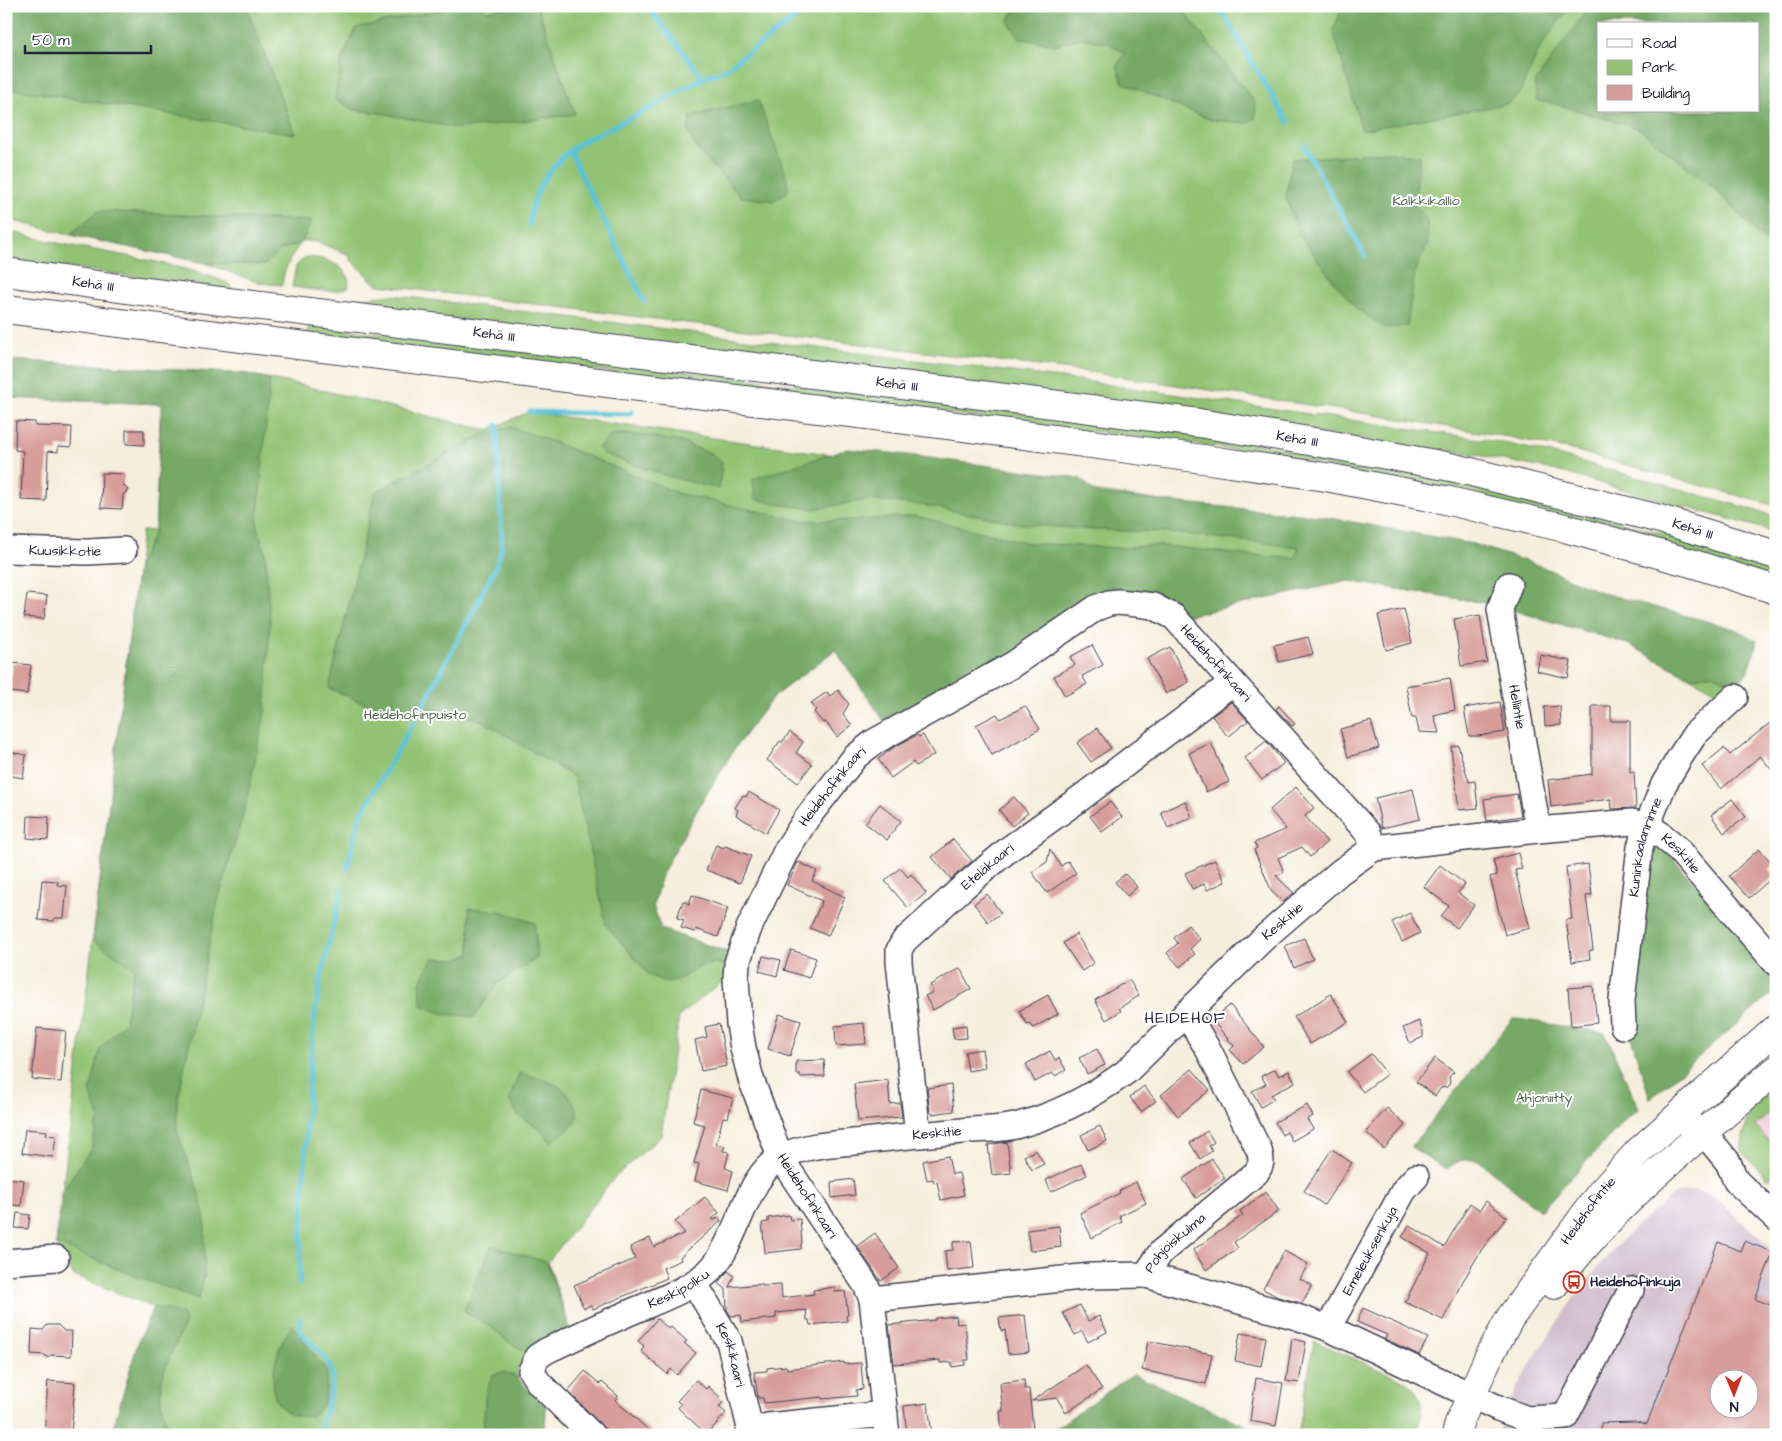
<svg xmlns="http://www.w3.org/2000/svg" width="1782" height="1441" font-family="'Architects Daughter',sans-serif">
<rect width="100%" height="100%" fill="#fff"/>
<filter id="ink" filterUnits="userSpaceOnUse"><feTurbulence type="fractalNoise" baseFrequency=".02" numOctaves="2"/><feDisplacementMap in="SourceGraphic" scale="10" xChannelSelector="R" yChannelSelector="G"/><feConvolveMatrix kernelMatrix="1 2 1 2 8 2 1 2 1" color-interpolation-filters="sRGB"/></filter>
<filter id="wash" filterUnits="userSpaceOnUse"><feTurbulence type="fractalNoise" baseFrequency=".0096" numOctaves="4" result="noise"/><feDisplacementMap in="SourceGraphic" scale="20" xChannelSelector="R" yChannelSelector="G"/><feGaussianBlur stdDeviation="1.12" result="paint"/><feColorMatrix in="noise" values="0 0 0 0 0 0 0 0 0 0 0 0 0 0 0 0 0 1.4 0 .05"/><feComposite in="paint" operator="in"/></filter>
<g filter="url(#wash)">
<rect width="100%" height="100%" fill="#f6eedc"/>
<path fill="#f4cfde" d="M1776,1102V1184L1751,1161L1745,1150L1750,1125Z"/>
<path fill="#d0bdce" fill-rule="evenodd" d="M1693,1190L1705,1193L1718,1200L1776,1253V1435H1497L1516,1389L1539,1350L1570,1303L1602,1262L1634,1228L1669,1198L1678,1193ZM1720,1378H1750V1408H1720Z"/>
<path fill="#92c373" stroke="#5a7257" fill-rule="evenodd" d="M6,6H1776V506L1572,450L1509,437L1375,415L1096,373L378,285L371,280L350,259V255L317,242L86,221L70,235L6,219ZM1598,24H1758V111H1598Z
M6,230C79,252 157,255 228,283L232,287V290L6,259Z
M301,243C291,256 284,268 282,285L260,283L204,263L264,265L280,250Z
M305,257C321,256 354,266 348,288C331,294 309,289 292,287L296,266Z
M391,295L1077,380L1500,442L1557,455L1776,516V532L1553,470L1473,454L345,305L347,300Z
M309,325L1194,434L1368,462L1553,504L1695,542L1776,568V578L1311,462L1188,443L307,335Z
M6,360L247,374L305,386L487,430L529,412L1305,521L1745,671L1717,692L1628,644L1492,604L1348,581L1181,617L1158,603L835,650L773,697L735,748L701,803L663,872L653,905L661,929L736,955L728,977L679,1016L661,1136L615,1177L548,1262L571,1331C555,1340 506,1357 520,1382C524,1389 539,1400 546,1406L545,1435H111L138,1343L153,1307L73,1275L56,1244L142,531L155,530L161,404L6,398Z
M1776,1086V1107L1755,1126L1776,1149V1173L1768,1179L1741,1151C1742,1137 1747,1124 1749,1110Z
M1314,1341L1408,1382C1426,1400 1423,1413 1415,1435H1298Z"/>
<path fill="#75a965" stroke="#4c6650" fill-rule="evenodd" d="M6,6H246L295,134L6,88Z
M459,6H478L487,11L512,6H537L575,114L486,126L456,128L380,113L355,110L335,99L342,59L356,28Z
M889,6H940L941,10L897,9Z
M1049,6H1180L1255,103L1256,118L1247,123L1211,120L1123,83L1117,66L1125,53L1108,43L1081,38L1054,45L1019,38L1008,21L1014,11Z
M1343,6H1570L1540,48L1519,94L1507,104L1362,130L1333,30Z
M1590,6H1776V253L1713,187L1638,128L1552,103L1537,101L1535,82ZM1598,24H1758V111H1598Z
M758,100L787,178L788,191L774,201L741,197L696,148L688,132L691,116Z
M1392,152L1420,156L1414,205L1427,220L1428,244L1415,271L1407,326L1386,328L1357,309L1331,278L1299,234L1286,198L1292,159Z
M98,211L312,221L301,243L280,250L265,265L204,263L70,235Z
M6,360L247,374L270,379L257,526L265,550L270,623L265,712L245,808L218,901L177,1104V1131L199,1193L205,1222L204,1278L198,1299L140,1278L56,1244L62,1191L91,1149L99,1117L90,1092L100,1049L125,1022L134,968L93,940L138,566L155,531L161,404L6,398Z
M511,427L551,441L680,494L803,521L862,520L915,516L1029,543L1119,548L1157,545L1245,555L1295,558L1299,547L1164,532L1094,530L1023,524L922,505L868,500L814,509L776,504L755,499L753,479L847,449L900,454L1080,478L1098,495L1320,516L1473,544L1538,565L1603,593L1735,629L1757,641C1753,657 1750,678 1733,685L1713,673L1691,678L1628,644L1492,604L1348,581L1181,617L1138,595L887,725L835,650L773,697L735,748L701,803L663,872L653,905L661,929L736,955L732,966L715,963L699,967L678,980L665,982L649,975L606,925L574,777L483,721L445,710L368,705L329,688L375,492L486,433Z
M623,434L649,436L681,442L713,454L722,463L719,489L667,476L604,454L598,448L611,435Z
M1655,844L1661,845L1776,976V990L1650,1099L1628,1028L1648,850Z
M469,908L500,911L535,923L537,958L498,983L474,1017L444,1014L421,1005L420,983L433,958L456,959L470,954Z
M1513,1018L1605,1033L1639,1109L1627,1118L1540,1211L1478,1160H1461L1446,1169L1411,1147Z
M519,1073C531,1076 545,1079 556,1085C567,1090 583,1110 575,1122C569,1130 559,1136 551,1142L539,1128L519,1116L509,1100Z
M491,1246L547,1262L571,1331L529,1353L509,1342L491,1327L464,1311Z
M153,1307L181,1313L185,1321C177,1348 157,1371 161,1401C162,1413 168,1423 169,1435H111L138,1343Z
M292,1325L327,1372C326,1384 328,1403 317,1412C311,1418 303,1417 295,1415C266,1408 272,1372 279,1349C282,1341 288,1333 292,1325Z
M503,1372L514,1375L546,1406L545,1435H483L485,1397L492,1375Z
M1133,1374L1266,1435H1046Z"/>
<g fill="none" stroke-linecap="round" stroke-linejoin="round">
<path stroke="#5bc3d8" stroke-width="5" d="M647,6L703,78
M897,6H903
M1218,6L1288,122
M1304,146L1365,256
M529,225C530,218 531,209 534,201C540,181 556,162 572,149
M644,301L572,156V149L585,140L647,110L703,78L724,70L812,6
M529,412L629,414L632,412
M347,869L359,818L424,704L496,567L502,547L497,425
M299,1284L309,1080L314,1020L320,981L342,889
M300,1319V1332C309,1341 328,1357 331,1369C335,1386 323,1418 318,1435"/>
</g>
<g id="blocks">
<path fill="#d79d9a" fill-rule="evenodd" d="M16,421L35,422V426L72,427L71,447L58,446V452L48,451L46,501L21,500L23,451L15,450Z
M126,430H144V445L126,444Z
M102,473L124,474L123,485L128,490L123,495L122,509L101,508Z
M27,594L47,596L44,619L24,617Z
M1404,609L1412,643L1386,650L1378,615Z
M1480,615L1487,662L1461,666L1454,619Z
M1308,637L1313,654L1279,662L1274,645Z
M1092,645L1103,665L1082,676L1087,684L1065,696L1054,676L1075,665L1070,657Z
M1170,647L1189,682L1166,694L1147,659Z
M1540,655L1571,661L1568,678L1537,671Z
M13,663L31,665L27,694L9,692Z
M1450,678L1455,710L1434,715L1439,733L1419,732L1416,718H1412L1406,686Z
M838,690L849,704L843,714L852,725L837,737L825,721L823,723L814,712L816,710L811,703L827,692L830,696Z
M1231,702L1248,721L1228,737L1212,716Z
M1500,702L1505,732L1478,736H1469L1464,708Z
M1025,706L1040,729L992,755L976,725L997,714L1000,719Z
M1279,706L1295,724L1292,726L1276,709Z
M1560,706L1561,725L1545,726L1544,707Z
M1592,706H1611V721H1630V772H1634L1636,808L1612,809L1611,799L1551,807L1548,780L1592,774Z
M1371,721L1379,748L1348,757L1340,729Z
M1770,723L1776,730V775L1760,756L1721,789L1702,766L1724,748L1730,755Z
M1097,728L1111,748L1091,762L1077,743Z
M790,732L803,742L796,753L812,764L798,783L767,760L780,741L782,742Z
M917,735L919,737L923,735L934,755L916,766L913,762L891,778L878,759L894,747Z
M1266,741L1284,763L1262,780L1245,758Z
M1211,743L1229,782L1206,792L1189,753Z
M1458,745L1469,782L1475,781L1478,808L1459,810L1451,747Z
M10,752L26,755L23,778L6,775V755L10,756Z
M1296,787L1314,808L1305,816L1327,842L1310,857L1302,847L1278,858L1284,872L1276,876L1294,893L1283,902L1272,892L1254,850L1257,848L1254,843L1286,829L1270,810Z
M1413,789L1420,819L1382,828L1375,798Z
M749,792L779,810L766,833L736,815L738,810L735,808L743,795L746,797Z
M1517,794L1521,816L1487,821L1484,799Z
M1014,797L1028,813L1012,826L999,810Z
M1732,799L1746,817L1724,833L1711,815Z
M1185,801L1192,817L1168,828L1161,812Z
M1110,802L1122,817L1102,832L1090,816Z
M880,804L901,821L887,840L865,823Z
M28,816L49,817L48,840L27,838Z
M953,839L972,861L951,879L932,857Z
M716,845L724,848L725,846L751,856L740,883L706,870Z
M1050,849L1061,866L1068,861L1076,873L1047,893L1032,872L1047,862Z
M1759,849L1774,865L1769,870L1774,876L1749,898L1729,876Z
M1518,853L1522,869L1515,870L1530,928L1505,935L1490,877L1497,875L1493,860Z
M1215,860L1225,882L1207,890L1204,884L1192,889L1185,873Z
M798,862L817,871L812,881L845,897L828,936L810,928L822,901L787,885Z
M1588,864L1592,895L1586,896L1593,950L1589,951L1590,959L1572,962L1566,920L1572,919L1566,867Z
M1440,865L1465,884L1458,893L1474,905L1457,928L1441,916L1449,906L1424,887Z
M900,868L908,877L911,874L926,893L908,908L885,881Z
M1125,874L1137,887L1127,896L1115,882Z
M42,880L58,881L57,885L67,886L64,918H54V921L38,920Z
M987,894L1001,913L988,922L974,904Z
M692,895L728,908L718,937L696,929L695,932L681,928L684,920L677,918L683,901L689,904Z
M1410,913L1420,933L1402,942L1392,922Z
M1188,925L1200,939L1190,949L1195,954L1180,967L1167,953L1178,943L1174,938Z
M1076,934L1094,963L1082,971L1063,943Z
M1304,938L1313,959L1294,968L1285,946Z
M791,950L816,958L809,978L784,970Z
M763,956L781,960L777,976L759,971Z
M960,968L971,989L933,1010L925,996L933,992L930,985Z
M1129,980L1139,996L1119,1008L1121,1011L1106,1020L1095,1000Z
M1593,986L1597,1023L1571,1026L1568,988Z
M1331,994L1348,1022L1310,1044L1294,1017Z
M1048,995L1058,1014L1033,1028L1030,1023L1027,1024L1019,1011Z
M1230,1005L1264,1047L1243,1064L1230,1050L1234,1046L1212,1020Z
M779,1014L801,1021L790,1056L768,1049Z
M1419,1021L1423,1031V1037L1410,1043L1403,1028Z
M864,1023L866,1044L836,1046L835,1026Z
M719,1024L727,1066L701,1071L695,1040L707,1037L705,1027Z
M966,1025L967,1038L954,1039L952,1027Z
M37,1028L66,1031L61,1082L32,1079Z
M982,1049L985,1068L968,1071L965,1052Z
M1097,1049L1105,1065L1087,1074L1079,1058Z
M1050,1051L1055,1060L1059,1058L1066,1070L1055,1076L1052,1073L1035,1082L1026,1064Z
M1371,1054L1387,1074L1363,1092L1347,1072Z
M1435,1058L1454,1072L1449,1077L1450,1083L1447,1087L1441,1088L1435,1096L1416,1082Z
M824,1060L825,1076L800,1077V1074H796V1061Z
M1192,1069L1210,1090L1178,1116L1161,1095Z
M1275,1069L1279,1076L1289,1071L1295,1082L1271,1095L1274,1099L1261,1107L1252,1091L1266,1084L1261,1076Z
M888,1080L890,1104L900,1103L902,1117L858,1121L854,1084Z
M951,1085L954,1111L932,1114L930,1112L927,1088Z
M1144,1086L1156,1101L1141,1112L1130,1097Z
M701,1090L733,1098L728,1118L723,1117L716,1144L725,1146L723,1151L729,1152L725,1168L733,1171L728,1190L695,1181L699,1164L694,1163L705,1125L693,1122Z
M1307,1105L1313,1116L1307,1119L1313,1129L1292,1141L1287,1132L1282,1135L1275,1122Z
M1387,1108L1405,1125L1384,1149L1366,1132Z
M1100,1126L1107,1141L1088,1150L1081,1135Z
M25,1129L47,1131L46,1135L56,1136L53,1157L22,1153Z
M1207,1131L1214,1142L1209,1146L1212,1151L1200,1159L1190,1143Z
M1007,1142L1011,1173L992,1175L988,1145Z
M1332,1149L1352,1163L1324,1205L1304,1191Z
M1036,1150L1044,1164L1032,1170L1024,1156Z
M948,1156L952,1174L959,1173L964,1195L941,1200L937,1182L934,1183L933,1179L927,1180L923,1161Z
M1212,1159L1225,1178L1196,1198L1183,1179Z
M1081,1164L1087,1175L1051,1192L1046,1180Z
M6,1178L24,1180L21,1206L6,1204Z
M853,1179L855,1195L832,1198L831,1182Z
M1136,1182L1146,1203L1119,1216L1122,1222L1092,1238L1080,1213L1120,1193L1119,1191Z
M1266,1192L1279,1211L1234,1242L1238,1248L1206,1270L1193,1250L1243,1215L1240,1211Z
M705,1197L719,1213L712,1219L714,1220L719,1218L721,1221L680,1257L681,1260L663,1268L667,1278L593,1309L591,1305L584,1308L574,1285L635,1259L630,1247L650,1238L654,1247L685,1233L675,1222Z
M1486,1201L1507,1217L1482,1249L1460,1286L1443,1320L1405,1302L1430,1253L1402,1237L1409,1225L1444,1247L1470,1203L1480,1210Z
M17,1213L30,1215L28,1229L15,1228Z
M789,1215L790,1220L800,1219L802,1243L801,1244V1249L765,1253L762,1223L768,1222V1218Z
M1059,1226L1061,1247L1030,1251L1027,1230Z
M875,1233L899,1268L881,1281L857,1246Z
M971,1241L974,1268L947,1271L945,1251L953,1250V1242Z
M1744,1241L1773,1252L1755,1299L1776,1307V1435H1601V1423L1635,1422L1647,1424L1718,1242L1740,1251ZM1720,1378H1750V1408H1720Z
M1284,1251L1308,1264L1300,1279L1312,1285L1302,1303L1278,1297L1263,1289Z
M728,1271L734,1276L729,1287L762,1284V1286L781,1285L782,1298L814,1294L813,1290L835,1287V1292L845,1291L848,1315L846,1316L847,1321L810,1325L809,1320H807L806,1310L776,1313V1318L742,1322L741,1315L731,1316L727,1310L726,1289L718,1283Z
M1080,1305L1088,1321L1099,1316L1107,1332L1088,1342L1082,1331L1075,1335L1063,1313Z
M1363,1308L1428,1338L1419,1355L1385,1339L1387,1335L1357,1322Z
M1025,1315L1029,1352L1008,1354L1005,1330L1001,1331L999,1318Z
M956,1316L957,1324L965,1323L969,1360H965V1365L952,1367V1362L940,1363V1360L894,1364L889,1325L935,1320V1318Z
M657,1319L669,1329L671,1327L687,1341L684,1343L696,1353L677,1375L671,1369L667,1374L641,1351L644,1346L638,1341Z
M47,1325H58L64,1331H72L71,1356L51,1355L48,1358L45,1355L31,1354L32,1329L43,1330Z
M1240,1333L1266,1337L1261,1366L1235,1361Z
M1292,1339L1306,1342L1299,1383L1286,1381Z
M1148,1341L1212,1354L1206,1384L1142,1370Z
M844,1362V1364L861,1363L863,1389L856,1390L857,1396L822,1399V1397L764,1403L763,1398H758L754,1372L767,1371V1368L786,1366L787,1369Z
M1086,1365L1102,1389L1066,1413L1057,1398L1032,1401Z
M585,1371L600,1384L602,1382L618,1396L615,1400L654,1435H612L603,1427L568,1391Z
M1256,1378L1283,1383L1276,1426L1250,1421Z
M696,1380L706,1389L708,1386L724,1401L719,1407L726,1413L710,1431L708,1430L705,1433L678,1408L681,1404L677,1401Z
M1024,1380L1025,1389H1029L1033,1429L1023,1431L1024,1435H1002L1000,1411H1003L1000,1383Z
M48,1381L75,1383L71,1435H44Z
M928,1403L932,1435H907L904,1406Z"/>
</g>
</g>
<g filter="url(#ink)">
<use href="#blocks" fill-opacity="0" stroke="#424153" stroke-width="1"/>
<g fill="none" stroke-linecap="round" stroke-linejoin="round">
<g stroke="#424153" stroke-width="28">
<g id="minor">
<path id="s1" d="M6,550L88,552L124,550"/>
<path id="s2" d="M1509,585L1500,609L1538,830"/>
<path id="s3" d="M1623,1026L1622,1000L1640,847L1647,826L1664,784L1680,757L1695,734L1735,697"/>
<path d="M1678,1117L1704,1133L1728,1162L1736,1181L1776,1218"/>
<path id="s4" d="M918,1135L899,962V950L904,941L960,890L1009,849L1082,797L1232,683"/>
<path d="M6,1262L56,1258"/>
<path d="M1146,1275L1297,1317L1328,1328L1498,1408L1527,1419L1565,1417L1631,1290"/>
<path id="s5" d="M695,1284L729,1341L751,1432"/>
<path id="s6" d="M872,1299L1091,1276L1146,1275L1161,1252L1256,1173C1262,1164 1262,1160 1259,1150L1209,1051L1186,1013"/>
<path id="s7" d="M1328,1328L1404,1190L1416,1177"/>
<path id="s8" d="M592,1435L539,1383L531,1371L537,1357L546,1351C571,1339 596,1327 622,1316C650,1303 694,1290 714,1266C738,1238 747,1173 783,1156C808,1144 837,1144 864,1141C897,1137 929,1134 962,1131C979,1129 998,1130 1015,1126C1055,1116 1093,1096 1126,1072L1265,937L1340,872L1374,848L1538,830L1632,822L1647,826L1660,834L1677,848L1776,963"/>
<path d="M747,1435L751,1432L768,1426L885,1414"/>
<path id="s9" d="M887,1435L872,1299L866,1285L780,1157L751,1079L743,1048L739,1024L736,978L737,963L749,928L787,849L807,818L855,757L874,742L1012,665L1096,608L1109,603L1118,602L1137,604L1153,606L1174,617L1368,833L1374,848"/>
</g>
</g>
<g stroke="#424153" stroke-width="30">
<g id="major">
<path d="M1554,1285C1615,1202 1699,1137 1776,1070"/>
<path id="s10" d="M1456,1435L1459,1423L1488,1358L1510,1318L1599,1195L1638,1152L1776,1029"/>
</g>
</g>
<g stroke="#424153" stroke-width="30">
<g id="highway">
<path id="s11" d="M6,272L140,291L958,392L1199,423L1327,444L1451,467L1660,519L1776,555"/>
<path d="M6,309L956,426L1203,459L1326,477L1445,500L1565,528L1691,563L1776,590"/>
</g>
</g>
<use href="#minor" stroke="#fff" stroke-width="25"/>
<use href="#major" stroke="#fff" stroke-width="28"/>
<use href="#highway" stroke="#fff" stroke-width="28"/>
</g>
</g>
<defs>
<g id="bus-ring" transform="scale(1.125)"><circle r="9.5" fill="#fff" stroke="#c8321e" stroke-width="1.5"/><path d="M-5-6H5V4H4V6H2V4H-2V6H-4V4H-5ZM-3.5-4V0h7V-4ZM-3.5 1.2v1.5H-2V1.2ZM2 1.2v1.5H3.5V1.2Z" fill="#c8321e"/></g>
</defs>
<g fill-rule="evenodd">
<use href="#bus-ring" x="1574" y="1282"/>
</g>
<g text-anchor="middle" dominant-baseline="central" stroke-width="4" stroke-linejoin="round" paint-order="stroke">
<g font-size="14" fill="#4f6251" stroke="#fff">
<text x="1426" y="201">Kalkkikallio</text>
<text x="415" y="715">Heidehofinpuisto</text>
<text x="1544" y="1098">Ahjoniitty</text>
</g>
<g font-size="14" fill="#22223b" stroke="#fff">
<text stroke="none"><textPath href="#s11" startOffset="88">Kehä III</textPath></text>
<text stroke="none"><textPath href="#s11" startOffset="492">Kehä III</textPath></text>
<text stroke="none"><textPath href="#s11" startOffset="898">Kehä III</textPath></text>
<text stroke="none"><textPath href="#s11" startOffset="1302">Kehä III</textPath></text>
<text stroke="none"><textPath href="#s11" startOffset="1708">Kehä III</textPath></text>
<text stroke="none"><textPath href="#s1" startOffset="59">Kuusikkotie</textPath></text>
<text stroke="none"><textPath href="#s9" startOffset="1174">Heidehofinkaari</textPath></text>
<text stroke="none"><textPath href="#s2" startOffset="125">Hellintie</textPath></text>
<text stroke="none"><textPath href="#s9" startOffset="709">Heidehofinkaari</textPath></text>
<text stroke="none"><textPath href="#s3" startOffset="181">Kuninkaalanrinne</textPath></text>
<text stroke="none"><textPath href="#s8" startOffset="1448">Keskitie</textPath></text>
<text stroke="none"><textPath href="#s4" startOffset="308">Eteläkaari</textPath></text>
<text stroke="none"><textPath href="#s8" startOffset="1012">Keskitie</textPath></text>
<text stroke="none"><textPath href="#s8" startOffset="592">Keskitie</textPath></text>
<text transform="translate(807 1196) rotate(57)">Heidehofinkaari</text>
<text stroke="none"><textPath href="#s10" startOffset="262">Heidehofintie</textPath></text>
<text stroke="none"><textPath href="#s6" startOffset="319">Pohjoiskulma</textPath></text>
<text stroke="none"><textPath href="#s7" startOffset="88">Emeleuksenkuja</textPath></text>
<text stroke="none"><textPath href="#s8" startOffset="261">Keskipolku</textPath></text>
<text stroke="none"><textPath href="#s5" startOffset="80">Keskikaari</textPath></text>
</g>
<g font-size="14" font-weight="bold" fill="#22223b" stroke="#fff" text-anchor="start">
<text x="1590" y="1282">Heidehofinkuja</text>
</g>
<g font-size="16" letter-spacing="1" fill="#22223b" stroke="#fff">
<text x="1185" y="1018">HEIDEHOF</text>
</g>
</g>
<rect width="1782" height="1441" fill="none" stroke="#fff" stroke-width="25"/>
<rect x="1597" y="22" width="162" height="90" fill="#ffffff" stroke="#a7a7b1"/>
<rect x="1607" y="39" width="25" height="8" fill="#ffffff" stroke="#a7a7b1"/>
<text x="1642" y="48" font-size="15" fill="#22223b">Road</text>
<rect x="1607" y="60" width="25" height="15" fill="#92c373" stroke="#a7a7b1"/>
<text x="1642" y="72" font-size="15" fill="#22223b">Park</text>
<rect x="1607" y="85" width="25" height="15" fill="#d79d9a" stroke="#a7a7b1"/>
<text x="1642" y="98" font-size="15" fill="#22223b">Building</text>
<g transform="translate(1734 1394) rotate(179)"><circle r="24" fill="#ffffff" stroke="#a7a7b1"/>
<path d="M0-4L9 19L0 12L-9 19Z" fill="#c8321e"/>
<text y="-8" font-size="14" font-weight="bold" text-anchor="middle" fill="#22223b">N</text>
</g>
<path d="M25 45v8h126v-8" fill="none" stroke="#22223b" stroke-width="2.5"/>
<text x="32" y="45" font-size="15" fill="#22223b" stroke="#ffffff" stroke-width="4" paint-order="stroke">50 m</text>
</svg>
